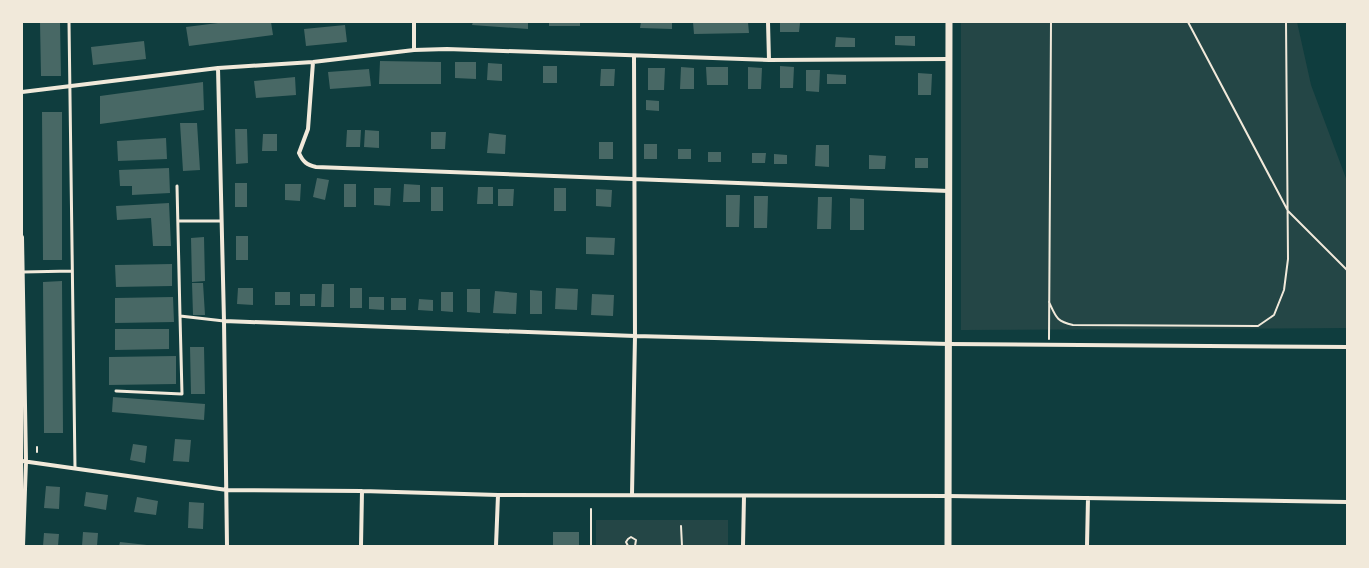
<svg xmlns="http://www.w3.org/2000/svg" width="1369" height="568" font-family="'Roboto Condensed',sans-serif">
<rect width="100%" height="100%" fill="#0f3d3e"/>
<path fill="#244646" d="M961,22H1297L1311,85L1347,181V328L961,330Z
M596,520H728V546H596Z"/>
<path fill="#486865" d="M40,22H60L61,76H41Z
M226,22H271L273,35L189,46L186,27Z
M473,22H528V29L472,25Z
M549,22H580V26H549Z
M641,22H672V29L640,28Z
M693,22H748L749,33L694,34Z
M780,22L800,23L799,32H780Z
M345,25L347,42L306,46L304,29Z
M895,36H915V46L895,45Z
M836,37L855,38V47H835Z
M144,41L146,59L93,65L91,47Z
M380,61L441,62V84H379Z
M455,62H476V79L455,78Z
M488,63L502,64V81L487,80Z
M543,66H557V83H543Z
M780,66L794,67L793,88H780Z
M681,67L694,68V89H680Z
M706,67H728V85H707Z
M748,67L762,68L761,89H748Z
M648,68H665L664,90H648Z
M369,69L371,86L330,89L328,72Z
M601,69H615L614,86H600Z
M806,70H820L819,92L806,91Z
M918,73L932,74L931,95H918Z
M827,74L846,75V84H827Z
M295,77L296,95L256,98L254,81Z
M203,82L204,110L100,124V96Z
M646,100L659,101V111L646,110Z
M42,112H62V260H43Z
M180,123H197L200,170L183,171Z
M235,129H247L248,163L236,164Z
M347,130H361L360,147H346Z
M365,130L379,131V148L364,147Z
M431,132H446L445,149H431Z
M489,133L506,135L505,154L487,153Z
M263,134H277V151H262Z
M166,138L167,159L118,161L117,141Z
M599,142H613V159H599Z
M644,144H657V159H644Z
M816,145H829V167L815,166Z
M678,149H691V159H678Z
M708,152H721V162H708Z
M752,153H766L765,163H752Z
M774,154L787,155V164H774Z
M869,155L886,156L885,169H869Z
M915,158H928V168H915Z
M169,168L170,193L132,195V186H120L119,170Z
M317,178L329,180L325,200L313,197Z
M235,183H247V207H235Z
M285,184H301L300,201L285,200Z
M344,184H356V207H344Z
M404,184L420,185V202H403Z
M431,187H443V211H431Z
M478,187H493V204H477Z
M374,188H391L390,206L374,205Z
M554,188H566V211H554Z
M498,189H514L513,206H498Z
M596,189L612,190L611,207L596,206Z
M726,195H740L739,227H726Z
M754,196H768L767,228H754Z
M818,197H832L831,229H817Z
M850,198L864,199V230H850Z
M169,203L171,246H153L151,218L117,220L116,206Z
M236,236H248V260H236Z
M204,237L205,281L192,282L191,238Z
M586,237L615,238L614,255L586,254Z
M172,264V286L116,287L115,265Z
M62,281L63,433H44L43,282Z
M192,283H203L205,315H193Z
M322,284H334V307H321Z
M238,288H253V305L237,304Z
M350,288H362V308H350Z
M556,288L578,289L577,310L555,309Z
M467,289H480V313L467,312Z
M530,290L542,291V314H530Z
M495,291L517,293L516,314L493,313Z
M275,292H290V305H275Z
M441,292H453V312L441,311Z
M300,294H315V306H300Z
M592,294L614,295L613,316L591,315Z
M173,297L174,322L115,323V298Z
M369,297H384V310L369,309Z
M391,298H406V310H391Z
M419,299L433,300V311L418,310Z
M115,329H169V349L115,350Z
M190,347H204L205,394H191Z
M176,356V384L109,385V357Z
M113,397L205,404L204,420L112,412Z
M175,439L191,440L189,462L173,461Z
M133,444L147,446L145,463L130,460Z
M46,486L60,487L59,509L44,508Z
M86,492L108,495L106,510L84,506Z
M137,497L158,501L156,515L134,512Z
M189,502L204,503L203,529L188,528Z
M83,532L98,533L97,546H82Z
M553,532H579V546H553Z
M44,533L59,534L58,546H43Z
M120,542L147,545V546H119Z"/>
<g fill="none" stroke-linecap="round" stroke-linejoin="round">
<path stroke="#f1e9da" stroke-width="2" d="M1188,22L1288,211L1347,270
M1049,302C1056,317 1056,321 1073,325L1258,326L1274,315L1284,290L1288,259L1286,22
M1049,339L1051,22
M37,447V452
M591,509V546
M681,526L682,546
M628,546L626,542L628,539L631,537L636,540L635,546"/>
<path stroke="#f1e9da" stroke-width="3" d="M69,22L75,468
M177,186L180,316
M178,221H221
M23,272L72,271
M116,391L182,394L180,316L224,321"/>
<path stroke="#f1e9da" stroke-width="4" d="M414,22V50
M768,22L769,60
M313,62L308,129L299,153C303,162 307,165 316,167L949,191
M218,68L224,321L227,546
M22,92L218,68L313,62L414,50L447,49L769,60L949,59
M22,237L26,461L23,546
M224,321L635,336L949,344L1347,347
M22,461L227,490L362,491L498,495L948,496L1347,502
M632,494L635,336L634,56
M361,546L362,491
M496,546L498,495
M743,546L744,496
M1087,546L1088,498"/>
<path stroke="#f1e9da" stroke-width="7" d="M948,546L949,22"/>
</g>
<rect width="1369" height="568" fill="none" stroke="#f1e9da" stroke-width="46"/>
</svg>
